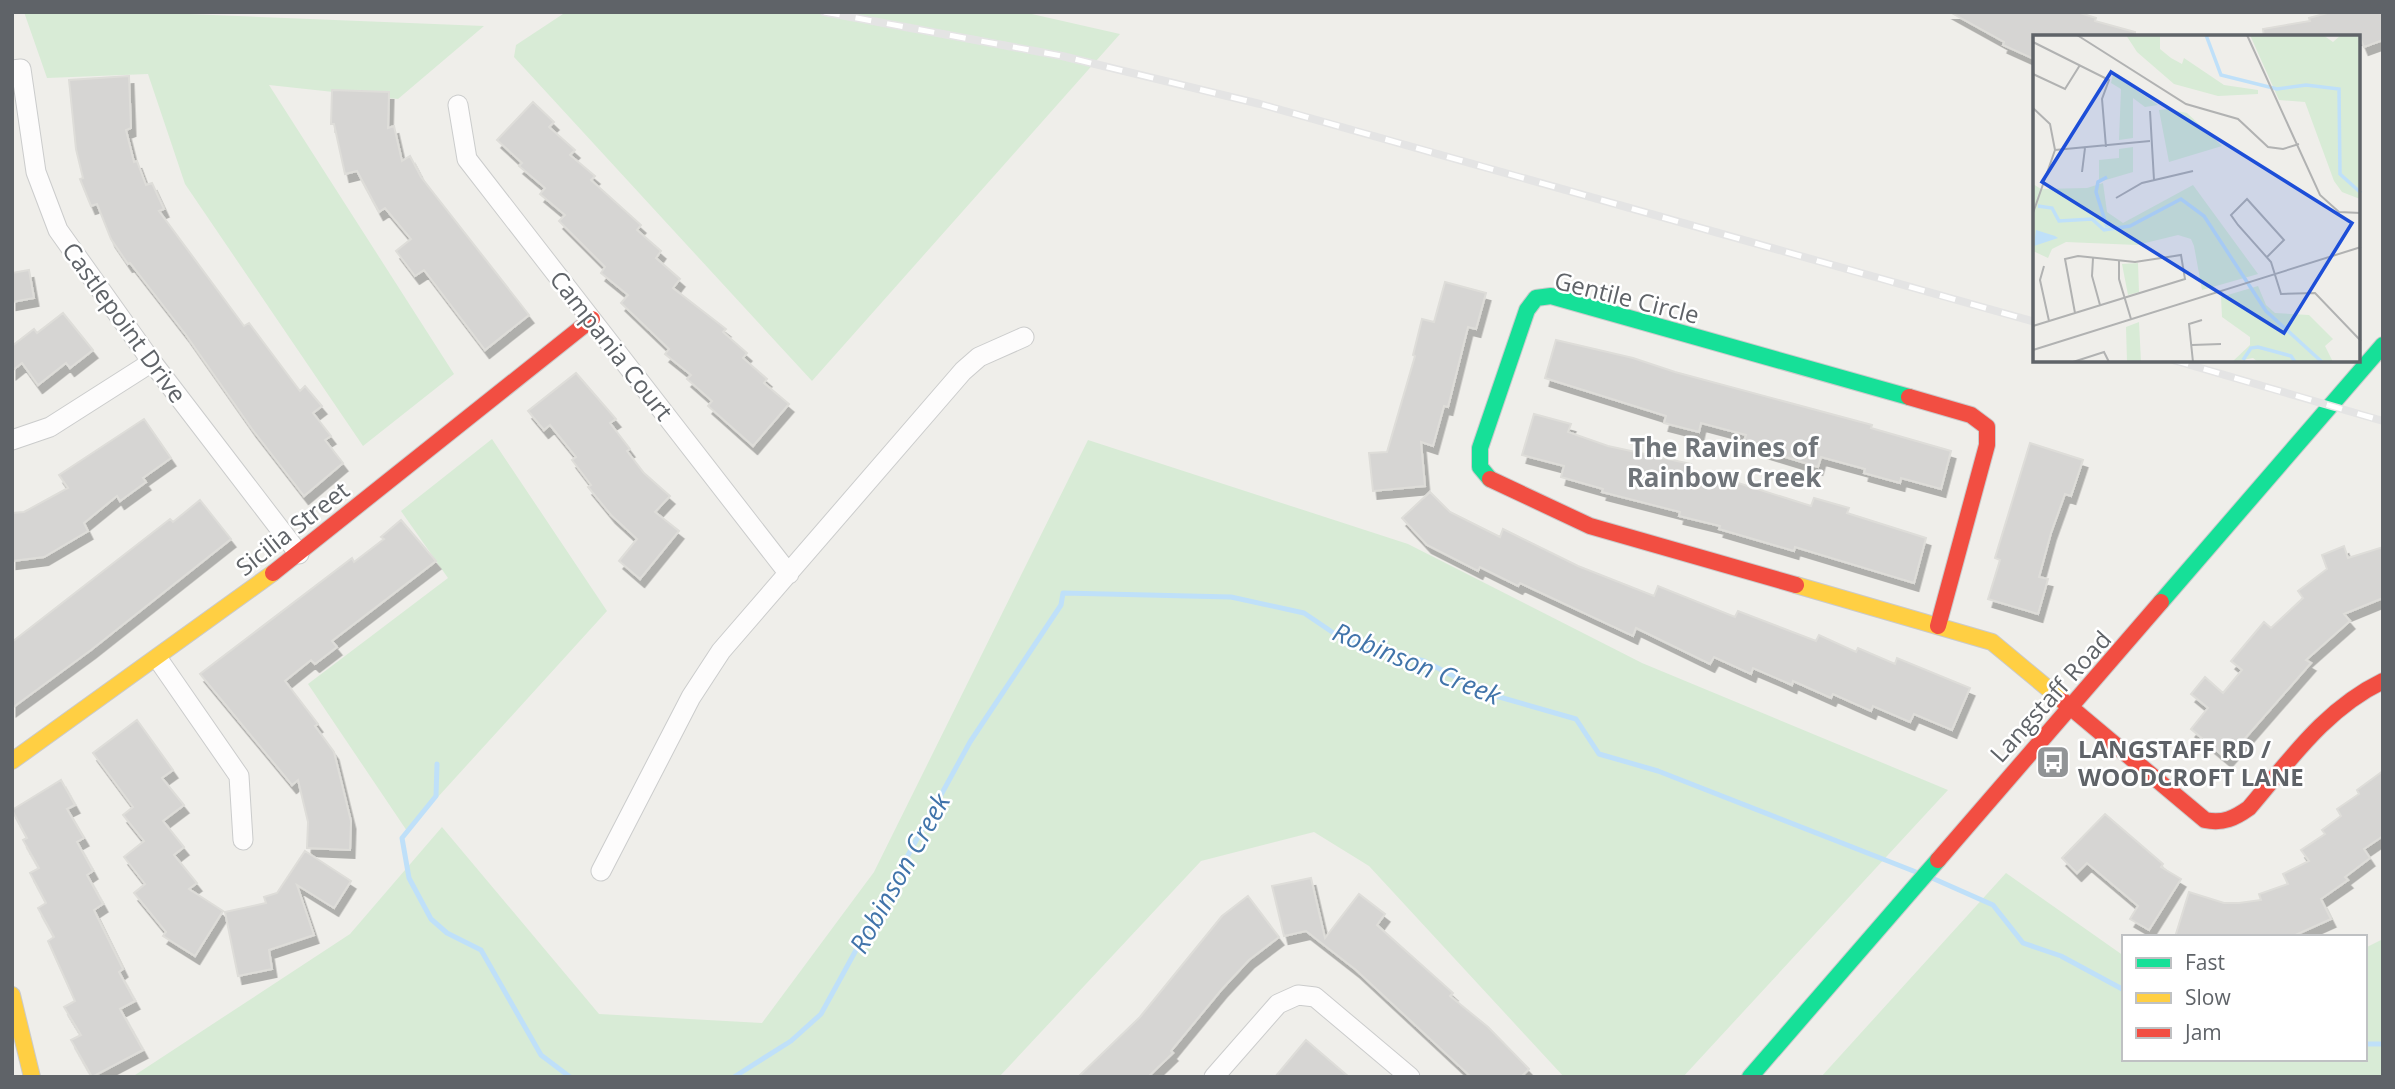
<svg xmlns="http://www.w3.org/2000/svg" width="2395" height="1089" font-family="'Open Sans',sans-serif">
<defs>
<filter id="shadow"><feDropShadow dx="4.5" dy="8" stdDeviation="0" flood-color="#0004"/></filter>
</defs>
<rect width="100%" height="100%" fill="#efeeea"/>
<path fill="#d8ebd6" d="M24,12H139L484,26L398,99L269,85L454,374L363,446L185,184L148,74L47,78Z
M566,12H1023L1120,34L812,381L514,57L516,45Z
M492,439L607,611L407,831L308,684L448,578L401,511Z
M1088,440L1408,544L1642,663L1948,790L1683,1077H1564L1369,866L1314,832L1201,861L999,1077H132L350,934L442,827L599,1014L762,1023L874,872Z
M2006,873L2124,956V1059H2365V948L2383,939V1077H1821Z"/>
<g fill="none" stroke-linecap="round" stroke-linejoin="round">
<path stroke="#bfe0f9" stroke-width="5" d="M437,764L436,796L402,838L409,878L431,919L447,933L481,950L541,1055L570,1077
M1932,878L1993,905L2023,943L2061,956L2124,990
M2365,1044H2383
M734,1077L791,1041L821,1014L970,742L1061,605L1063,593L1231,597L1304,613L1344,640L1424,661L1489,694L1576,719L1599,754L1658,771L1916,872"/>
</g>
<path fill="#d6d5d3" stroke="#deddd9" stroke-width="2" filter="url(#shadow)" d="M1950,12H2077L2096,18L2095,21L2135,32V37H2034V59L2003,45L2004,42Z
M2331,12H2383V40L2364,47L2360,37H2264L2263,29L2310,21L2309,18Z
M129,76L131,128L126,130L134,162L137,161L146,185L152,183L164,209L159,211L244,326L249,323L300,391L305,386L322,406L313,413L331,436L325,440L343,463L304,496L252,429L186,335L130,263L128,264L111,239L97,204L91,206L80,179L83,178L76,149L69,80Z
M332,90L389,92L388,128L394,126L402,161L410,156L421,177L529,315L485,350L424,270L415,276L396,251L411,239L385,208L379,212L357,171L345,174L334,124H331Z
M533,102L554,122L549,127L575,150L570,155L595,176L591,180L641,225L637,230L661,251L656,258L680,279L673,288L726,329L723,332L747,353L743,358L767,379L764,383L789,404L753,446L708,406L712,401L687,379L691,375L665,354L669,349L621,303L628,295L601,273L605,267L559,221L565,215L540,194L545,188L519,166L522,163L497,140Z
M29,270L34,298L12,302V273Z
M1445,282L1486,293L1476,329L1468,327L1448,407L1444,406L1433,446L1421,442L1425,486L1373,491L1369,453L1387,452L1415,356L1413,355L1422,319L1434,322Z
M63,313L93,350L70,368L66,363L38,385L22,363L12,371V346L34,329L37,333Z
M1556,340L1633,358L1675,372L1872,425L1871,428L1951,451L1941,489L1901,478L1900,483L1864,473L1865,469L1821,457L1818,467L1743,444L1746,435L1701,423L1699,432L1664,423L1666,416L1545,378Z
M576,373L616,419L610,423L630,449L627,451L644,473L670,496L655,512L679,531L640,579L619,561L637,539L611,515L588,487L591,485L572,460L576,457L550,425L544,430L528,411Z
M1534,414L1571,424L1568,432L1608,446L1691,464L1687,476L1730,488L1732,481L1811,506L1814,498L1849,508L1847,513L1926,538L1914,583L1795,547L1794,551L1719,529L1720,526L1679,516L1680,512L1602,492L1603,489L1561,477L1564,466L1522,455Z
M144,419L171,458L143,478L146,482L120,501L117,496L84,523L88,531L44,557L12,561V513L24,512L68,488L59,475Z
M2030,443L2083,460L2071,496L2065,494L2051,533L2039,577L2048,579L2038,614L1988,599L2000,560L1995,558Z
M1430,492L1450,512L1500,537L1503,529L1578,566L1654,596L1658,586L1735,617L1738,611L1816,641L1819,635L1856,652L1858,648L1895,664L1897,658L1970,688L1952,730L1914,714L1910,722L1873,706L1871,711L1833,694L1831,698L1793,681L1792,685L1753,668L1751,674L1714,657L1710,664L1636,628L1633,636L1520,583L1518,586L1480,567L1478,571L1427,545L1402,518Z
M200,500L231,539L91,650L12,708V642L170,519L173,522Z
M401,520L436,561L332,641L337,647L315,664L311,660L285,681L318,724L315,726L334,752L351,821L350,850L307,848L308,822L298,780L292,785L200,674L352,558L354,562L384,539L381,537Z
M2344,546L2348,558L2383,547V598L2344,614L2350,621L2306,660L2311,663L2227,759L2191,729L2208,708L2191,694L2205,677L2223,693L2242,670L2231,661L2264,622L2271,628L2303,598L2298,591L2327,569L2322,555Z
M137,720L173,770L162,778L184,805L163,821L184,847L174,855L197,883L189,889L223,911L195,956L163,936L166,932L134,893L145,884L124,857L144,841L123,815L133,807L93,753Z
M2383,771V836L2364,849L2370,858L2345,877L2348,880L2321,899L2331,919L2291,937H2175L2189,892L2224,903H2239L2261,900L2259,894L2288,884L2283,874L2309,861L2301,850L2325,834L2322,830L2341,816L2337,809L2359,794L2357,790Z
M61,780L75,805L67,809L84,838L77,842L93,871L87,875L103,904L94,910L123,969L119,972L135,1001L120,1009L143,1050L92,1077L71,1040L81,1035L64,1007L75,1001L48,941L54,937L38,908L46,903L30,873L39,868L23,840L27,838L12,810Z
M2105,814L2163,864L2161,867L2181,879L2149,930L2130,919L2138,906L2087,863L2077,873L2062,858Z
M305,851L351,881L334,908L297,885L314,935L269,950L272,969L238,976L225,912L266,903L264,897L277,893Z
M1311,878L1325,938L1359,894L1385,914L1377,925L1453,993L1450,996L1488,1027L1529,1069L1521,1077H1471L1356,970L1306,931L1284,936L1272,886Z
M1248,896L1279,937L1249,960L1222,989L1171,1051L1173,1053L1148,1077H1078L1140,1017L1222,916Z
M1306,1040L1349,1077H1275Z"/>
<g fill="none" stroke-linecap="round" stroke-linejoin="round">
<g stroke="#cbcccc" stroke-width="21">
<path id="street" d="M12,70L21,69L36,172L58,230L152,362L299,554
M458,105L467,159L789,574
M12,440L50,427L152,362
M158,659L239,776L243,840
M601,871L691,697L721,651L963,371L979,357L1024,337
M1214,1077L1278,1004L1298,995L1315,997L1410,1077"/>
</g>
<g stroke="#cacacb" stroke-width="18">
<path id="fast" d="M1490,479L1480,467V448L1527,310L1536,298L1551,296L1909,397
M2161,602L2383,345
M1750,1077L1938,860"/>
</g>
<g stroke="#cacacb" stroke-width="18">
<path id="slow" d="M1796,585L1992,642L2063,701
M12,761L273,573
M12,995L32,1077"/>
</g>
<g stroke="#cacacb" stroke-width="18">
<path id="jam" d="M1909,397L1971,415L1987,427V445L1938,626
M1490,479L1590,526L1796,585
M273,573L592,319
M2063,701L2205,820C2223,824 2235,818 2249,808C2290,760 2325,709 2383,681
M1938,860L2161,602"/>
</g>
<use href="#street" stroke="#fdfcfc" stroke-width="19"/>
<use href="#fast" stroke="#16e098" stroke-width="16"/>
<use href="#slow" stroke="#ffcf43" stroke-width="16"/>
<use href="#jam" stroke="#f24e42" stroke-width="16"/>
<g stroke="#e4e4e4" stroke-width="8">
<path id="rail" d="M824,12L1062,56L1260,104L2035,322
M2173,360L2383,421"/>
</g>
<use href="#rail" stroke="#fff" stroke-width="5" stroke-dasharray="16" stroke-linecap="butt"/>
</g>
<defs>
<g id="bus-square" transform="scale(1.75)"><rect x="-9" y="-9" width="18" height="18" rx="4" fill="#919496" stroke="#fff"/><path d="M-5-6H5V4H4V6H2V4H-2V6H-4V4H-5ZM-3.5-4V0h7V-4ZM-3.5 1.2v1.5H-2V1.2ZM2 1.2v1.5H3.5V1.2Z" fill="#fff"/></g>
</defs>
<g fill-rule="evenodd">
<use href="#bus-square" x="2053" y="762"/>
</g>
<g text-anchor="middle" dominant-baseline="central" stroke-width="5" stroke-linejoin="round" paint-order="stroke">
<g font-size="24" fill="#5f6368" stroke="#fff">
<text transform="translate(1627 297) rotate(14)">Gentile Circle</text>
<text transform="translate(125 322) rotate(54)">Castlepoint Drive</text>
<text transform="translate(612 345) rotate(52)">Campania Court</text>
<text transform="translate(292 528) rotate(-38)">Sicilia Street</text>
<text transform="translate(2050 696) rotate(-48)">Langstaff Road</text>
</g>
<g font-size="24" font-weight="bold" fill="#5f6368" stroke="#fff" text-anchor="start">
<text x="2078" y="748">LANGSTAFF RD /<tspan x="2078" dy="28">WOODCROFT LANE</tspan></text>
</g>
<g font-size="26" font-weight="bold" fill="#70757a" stroke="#fff">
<text x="1724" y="447">The Ravines of<tspan x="1724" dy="30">Rainbow Creek</tspan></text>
</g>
<g font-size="26" font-style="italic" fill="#4174aa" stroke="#fff">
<text transform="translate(1417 663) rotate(22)">Robinson Creek</text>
<text transform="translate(899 873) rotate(-61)">Robinson Creek</text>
</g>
</g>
<g transform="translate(2033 35)">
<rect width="327" height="327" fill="#efeeea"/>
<path d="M93,0H127V14L138,23L149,29L151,23L191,50L225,55V59L185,61L141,49L104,17ZM217,0H290L300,7L308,0H327V164L309,157L301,146L272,67L246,65ZM80,39L125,70L112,72L100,63V103L86,105L88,54L78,48ZM134,74L154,78L189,111L136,127L126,75ZM100,112V137L66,147V125L86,123V114ZM70,148L74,177L90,188L160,150L225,239L169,255L161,211L158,204L145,200L104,210L33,207L19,214L15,223L0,216V149L8,154L54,153ZM105,228L106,257L95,260L89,229ZM225,251L233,270L242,278L276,280L300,304L292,311L300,327H225L220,323L199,327L217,310V302L189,282L188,262ZM106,287L108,327H94L93,292Z" fill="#d8ebd6"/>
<path d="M3,195L22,201L25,203L1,211Z" fill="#bfe0f9"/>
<path fill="none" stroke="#bfe0f9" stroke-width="3.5" d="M173,0L188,40L244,54L273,50L306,54L307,139L328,158M5,171L19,173L26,186L59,184L71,195L97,191L148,164L171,181L233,276L289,327M74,192L63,157L65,147L74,142M210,325L218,313L225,312L258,321L262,327"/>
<path fill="none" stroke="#b1b2b2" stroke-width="2" d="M44,0L153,69L205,84L235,112L250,114L266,109M214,0L287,160L306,177L328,178M0,7L76,45L69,64L73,112M0,39L32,54L47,30M0,73L17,89L22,115L0,178M117,76L121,145M22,115L117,106M49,137L52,113M83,163L109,148L160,136M234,222L251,205L214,164L198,180L205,190L238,227L248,259L282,258L328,306M60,223L59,241L67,270M86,226V244L98,284M11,231L7,245L16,286M0,291L152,244L148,220L102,227L45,221L32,224L42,278M159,310L188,309M0,315L328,212M40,327L71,317L76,327M160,327L156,289L169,285"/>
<path fill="#1d4ed8" fill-opacity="0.15" stroke="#1d4ed8" stroke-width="3.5" d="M78,37L319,188L251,298L9,147Z"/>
<rect width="327" height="327" fill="none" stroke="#5f6368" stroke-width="3.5"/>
</g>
<rect width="2395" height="1089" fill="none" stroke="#5f6368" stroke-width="28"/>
<rect x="2122" y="935" width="245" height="126" fill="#ffffff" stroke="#bfc1c3" stroke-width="2"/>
<rect x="2136" y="958" width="35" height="10" fill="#16e098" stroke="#bfc1c3" stroke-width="2"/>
<text x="2185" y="970" font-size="21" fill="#5f6368">Fast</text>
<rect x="2136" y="993" width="35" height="10" fill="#ffcf43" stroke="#bfc1c3" stroke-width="2"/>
<text x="2185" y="1005" font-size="21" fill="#5f6368">Slow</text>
<rect x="2136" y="1028" width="35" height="10" fill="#f24e42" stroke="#bfc1c3" stroke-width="2"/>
<text x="2185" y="1040" font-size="21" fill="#5f6368">Jam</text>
</svg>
